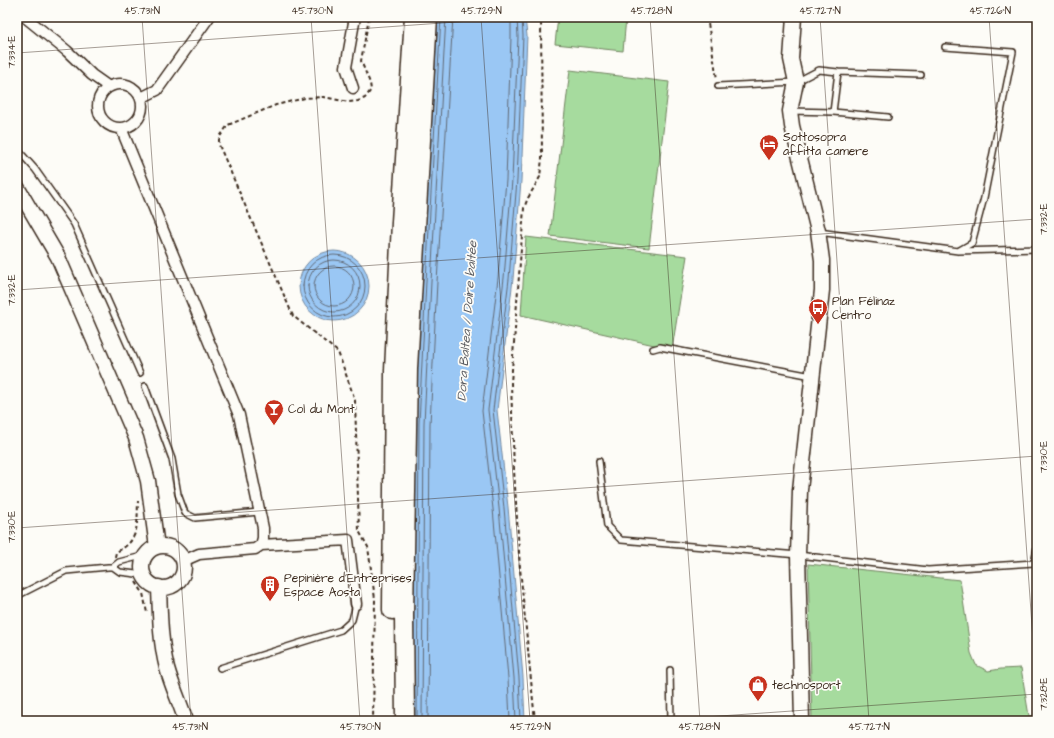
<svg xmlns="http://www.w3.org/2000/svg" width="1054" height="738" font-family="'Architects Daughter',sans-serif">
<rect width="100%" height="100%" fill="#fdfcf7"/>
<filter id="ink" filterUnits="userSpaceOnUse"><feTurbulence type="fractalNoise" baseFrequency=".025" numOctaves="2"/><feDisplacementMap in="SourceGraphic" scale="8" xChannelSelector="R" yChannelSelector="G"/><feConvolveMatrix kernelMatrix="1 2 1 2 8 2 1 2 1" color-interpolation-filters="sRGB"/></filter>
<g filter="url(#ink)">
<path fill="#a6db9e" stroke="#70825e" d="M558,17L626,18L623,51L555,44Z
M570,70L669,82L649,248L550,236Z
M526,237L687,256L672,349L521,315Z
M808,564L960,580L971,653L976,665L988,671L1001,669L1021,668L1029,716L1037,715V721H812Z"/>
<path fill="#9ac7f4" stroke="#74889e" d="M438,17H525L527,36L521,181L513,279L497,410L508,507L523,677L525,721H413L415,423L422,281Z
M299 286a35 35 0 1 1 70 0a35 35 0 1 1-70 0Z"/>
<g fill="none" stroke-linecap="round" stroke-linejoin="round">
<path stroke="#616974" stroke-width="1" d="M303 286a31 31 0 1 1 62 0a31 31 0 1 1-62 0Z
M308 286a26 26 0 1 1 52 0a26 26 0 1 1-52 0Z
M314 286a20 20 0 1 1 40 0a20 20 0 1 1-40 0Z
M417,721L419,423L426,281L441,17
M422,721L424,423L431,282L446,17
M428,721L430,424L437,282L453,17
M510,721L508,678L493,509L482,411L498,278L506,180L511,37V17
M516,721L514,678L499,508L488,410L504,278L512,180L518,37L517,17
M521,721L519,678L504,508L493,410L509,279L517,180L523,36L522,17"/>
<g stroke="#3b2a1e" stroke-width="8">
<path id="lane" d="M945,47L1013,52L984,198L972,243L958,251
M718,86L796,82L819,70L838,72L921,75
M790,111L833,112L838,72
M833,112L888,117
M17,149L35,169L74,224L140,373
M819,232L958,251L1037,249
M653,349L660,347L812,376
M145,386L172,459L178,494L185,513L195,518L259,512
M599,461L607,526L621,540L798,555L928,570L1034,563L1037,547
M113,567L119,562L146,555
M17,596L66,571L108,567H113L120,572L144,575
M220,668L341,630L352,620L356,604
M670,670L671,721"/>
</g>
<g stroke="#3b2a1e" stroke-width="13">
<path id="street" d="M25,17L67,51L92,75L109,87
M98 106a22 22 0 1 1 44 0a22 22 0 1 1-44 0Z
M353,88L346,67L355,17
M141,98L157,90L209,17
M121,128L239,415L263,528V538L261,545L348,540L356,604
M183,561L199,554L255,549L261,545"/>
</g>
<g stroke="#3b2a1e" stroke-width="17">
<path id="secondary" d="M794,17L791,59L796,82L790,111L792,126L818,231L822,260V290L800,490L798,555L802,721
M17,187L58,257L136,438L148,481L157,547
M142 567a21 21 0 1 1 42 0a21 21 0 1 1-42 0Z
M159,587C160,614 160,641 167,668C172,686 180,703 186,721"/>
</g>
<g stroke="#3b2a1e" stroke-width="21">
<path id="highway" d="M392,610L394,371L401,222L414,17
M405,721L404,615L408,368L428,17"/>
</g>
<path stroke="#3b2a1e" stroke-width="2" stroke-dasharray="4 3" stroke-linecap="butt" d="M369,17L361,61L370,83L371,90L365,98L358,101L349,102L323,97L305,98L276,105L228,125L219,138V145L293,316L338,352L355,400L359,531L368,547L375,599L373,721
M707,17L717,79
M115,557L116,552C140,541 137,524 138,501
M136,582L143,593L147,613
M535,721L520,568L514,470L511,383L523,222L524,208L528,198L540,177L542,158L541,17"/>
<use href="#lane" stroke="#fdfcf7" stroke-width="5"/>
<use href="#street" stroke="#fdfcf7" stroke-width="10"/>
<use href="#secondary" stroke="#fdfcf7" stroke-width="14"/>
<use href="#highway" stroke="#fdfcf7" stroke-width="18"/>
</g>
</g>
<path fill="none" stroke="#3b2a1e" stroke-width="1" stroke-opacity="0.45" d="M142,17L191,721M311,17L360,721M481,17L530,721M650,17L700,721M820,17L869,721M989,17L1037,697M17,53L527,17M17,290L1037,219M17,528L1037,456M17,660L21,721M648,721L1037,694"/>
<defs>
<g id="hotel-pin" transform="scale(1)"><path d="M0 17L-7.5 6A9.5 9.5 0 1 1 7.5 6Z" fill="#c8321e" stroke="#fdfcf7"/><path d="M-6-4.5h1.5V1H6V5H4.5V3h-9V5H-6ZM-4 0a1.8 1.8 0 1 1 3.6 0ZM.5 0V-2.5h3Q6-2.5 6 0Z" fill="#fff"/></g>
<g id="bus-pin" transform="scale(1)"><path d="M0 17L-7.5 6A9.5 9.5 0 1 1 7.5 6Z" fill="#c8321e" stroke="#fdfcf7"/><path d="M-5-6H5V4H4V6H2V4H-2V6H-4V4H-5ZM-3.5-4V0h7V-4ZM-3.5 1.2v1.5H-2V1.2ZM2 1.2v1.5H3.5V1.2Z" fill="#fff"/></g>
<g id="bar-pin" transform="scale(1)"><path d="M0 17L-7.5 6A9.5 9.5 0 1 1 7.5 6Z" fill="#c8321e" stroke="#fdfcf7"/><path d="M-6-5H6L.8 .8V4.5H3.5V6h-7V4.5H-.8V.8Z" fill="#fff"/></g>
<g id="building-pin" transform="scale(1)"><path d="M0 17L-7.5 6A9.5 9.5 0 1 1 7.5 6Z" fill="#c8321e" stroke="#fdfcf7"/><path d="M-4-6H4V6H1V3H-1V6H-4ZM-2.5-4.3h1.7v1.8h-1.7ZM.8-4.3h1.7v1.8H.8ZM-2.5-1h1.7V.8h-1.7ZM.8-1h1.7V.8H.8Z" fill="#fff"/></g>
<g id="shop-pin" transform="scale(1)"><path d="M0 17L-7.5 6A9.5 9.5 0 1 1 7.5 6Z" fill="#c8321e" stroke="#fdfcf7"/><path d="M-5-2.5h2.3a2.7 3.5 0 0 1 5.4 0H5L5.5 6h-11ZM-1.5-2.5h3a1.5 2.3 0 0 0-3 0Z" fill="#fff"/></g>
</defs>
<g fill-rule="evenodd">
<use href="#hotel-pin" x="769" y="144"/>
<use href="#bus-pin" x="818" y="308"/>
<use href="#bar-pin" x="274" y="409"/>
<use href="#building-pin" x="270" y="585"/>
<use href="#shop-pin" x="758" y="685"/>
</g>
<g text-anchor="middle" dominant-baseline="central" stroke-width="3.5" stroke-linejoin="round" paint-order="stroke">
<g font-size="12" fill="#3b2a1e" stroke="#fdfcf7" text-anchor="start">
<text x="783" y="137">Sottosopra<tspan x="783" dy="14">affitta camere</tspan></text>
<text x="832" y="301">Plan Félinaz<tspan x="832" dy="14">Centro</tspan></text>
<text x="288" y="409">Col du Mont</text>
<text x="284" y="578">Pepinière d'Entreprises<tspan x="284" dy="14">Espace Aosta</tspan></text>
<text x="772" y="685">technosport</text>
</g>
<g font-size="13" font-style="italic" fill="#58595e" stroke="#fdfcf7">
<text transform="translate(467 321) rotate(-86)">Dora Baltea / Doire baltée</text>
</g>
</g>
<rect width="1054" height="738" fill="none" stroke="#fdfcf7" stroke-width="44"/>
<rect x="22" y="22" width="1010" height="694" fill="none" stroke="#3b2a1e" stroke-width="1.5"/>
<g font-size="10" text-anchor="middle" fill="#3b2a1e">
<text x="142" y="14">45.731°N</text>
<text x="312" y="14">45.730°N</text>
<text x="481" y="14">45.729°N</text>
<text x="651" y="14">45.728°N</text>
<text x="820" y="14">45.727°N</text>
<text x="990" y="14">45.726°N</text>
<text transform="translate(11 52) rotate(-90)" y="4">7.334°E</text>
<text transform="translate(1043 219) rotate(-90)" y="4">7.332°E</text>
<text transform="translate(11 290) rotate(-90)" y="4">7.332°E</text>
<text transform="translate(1043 457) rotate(-90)" y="4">7.330°E</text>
<text transform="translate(11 527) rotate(-90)" y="4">7.330°E</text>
<text transform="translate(1043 694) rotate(-90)" y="4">7.328°E</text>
<text x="190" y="730">45.731°N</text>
<text x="360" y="730">45.730°N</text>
<text x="530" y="730">45.729°N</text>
<text x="699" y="730">45.728°N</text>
<text x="869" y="730">45.727°N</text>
</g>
</svg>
